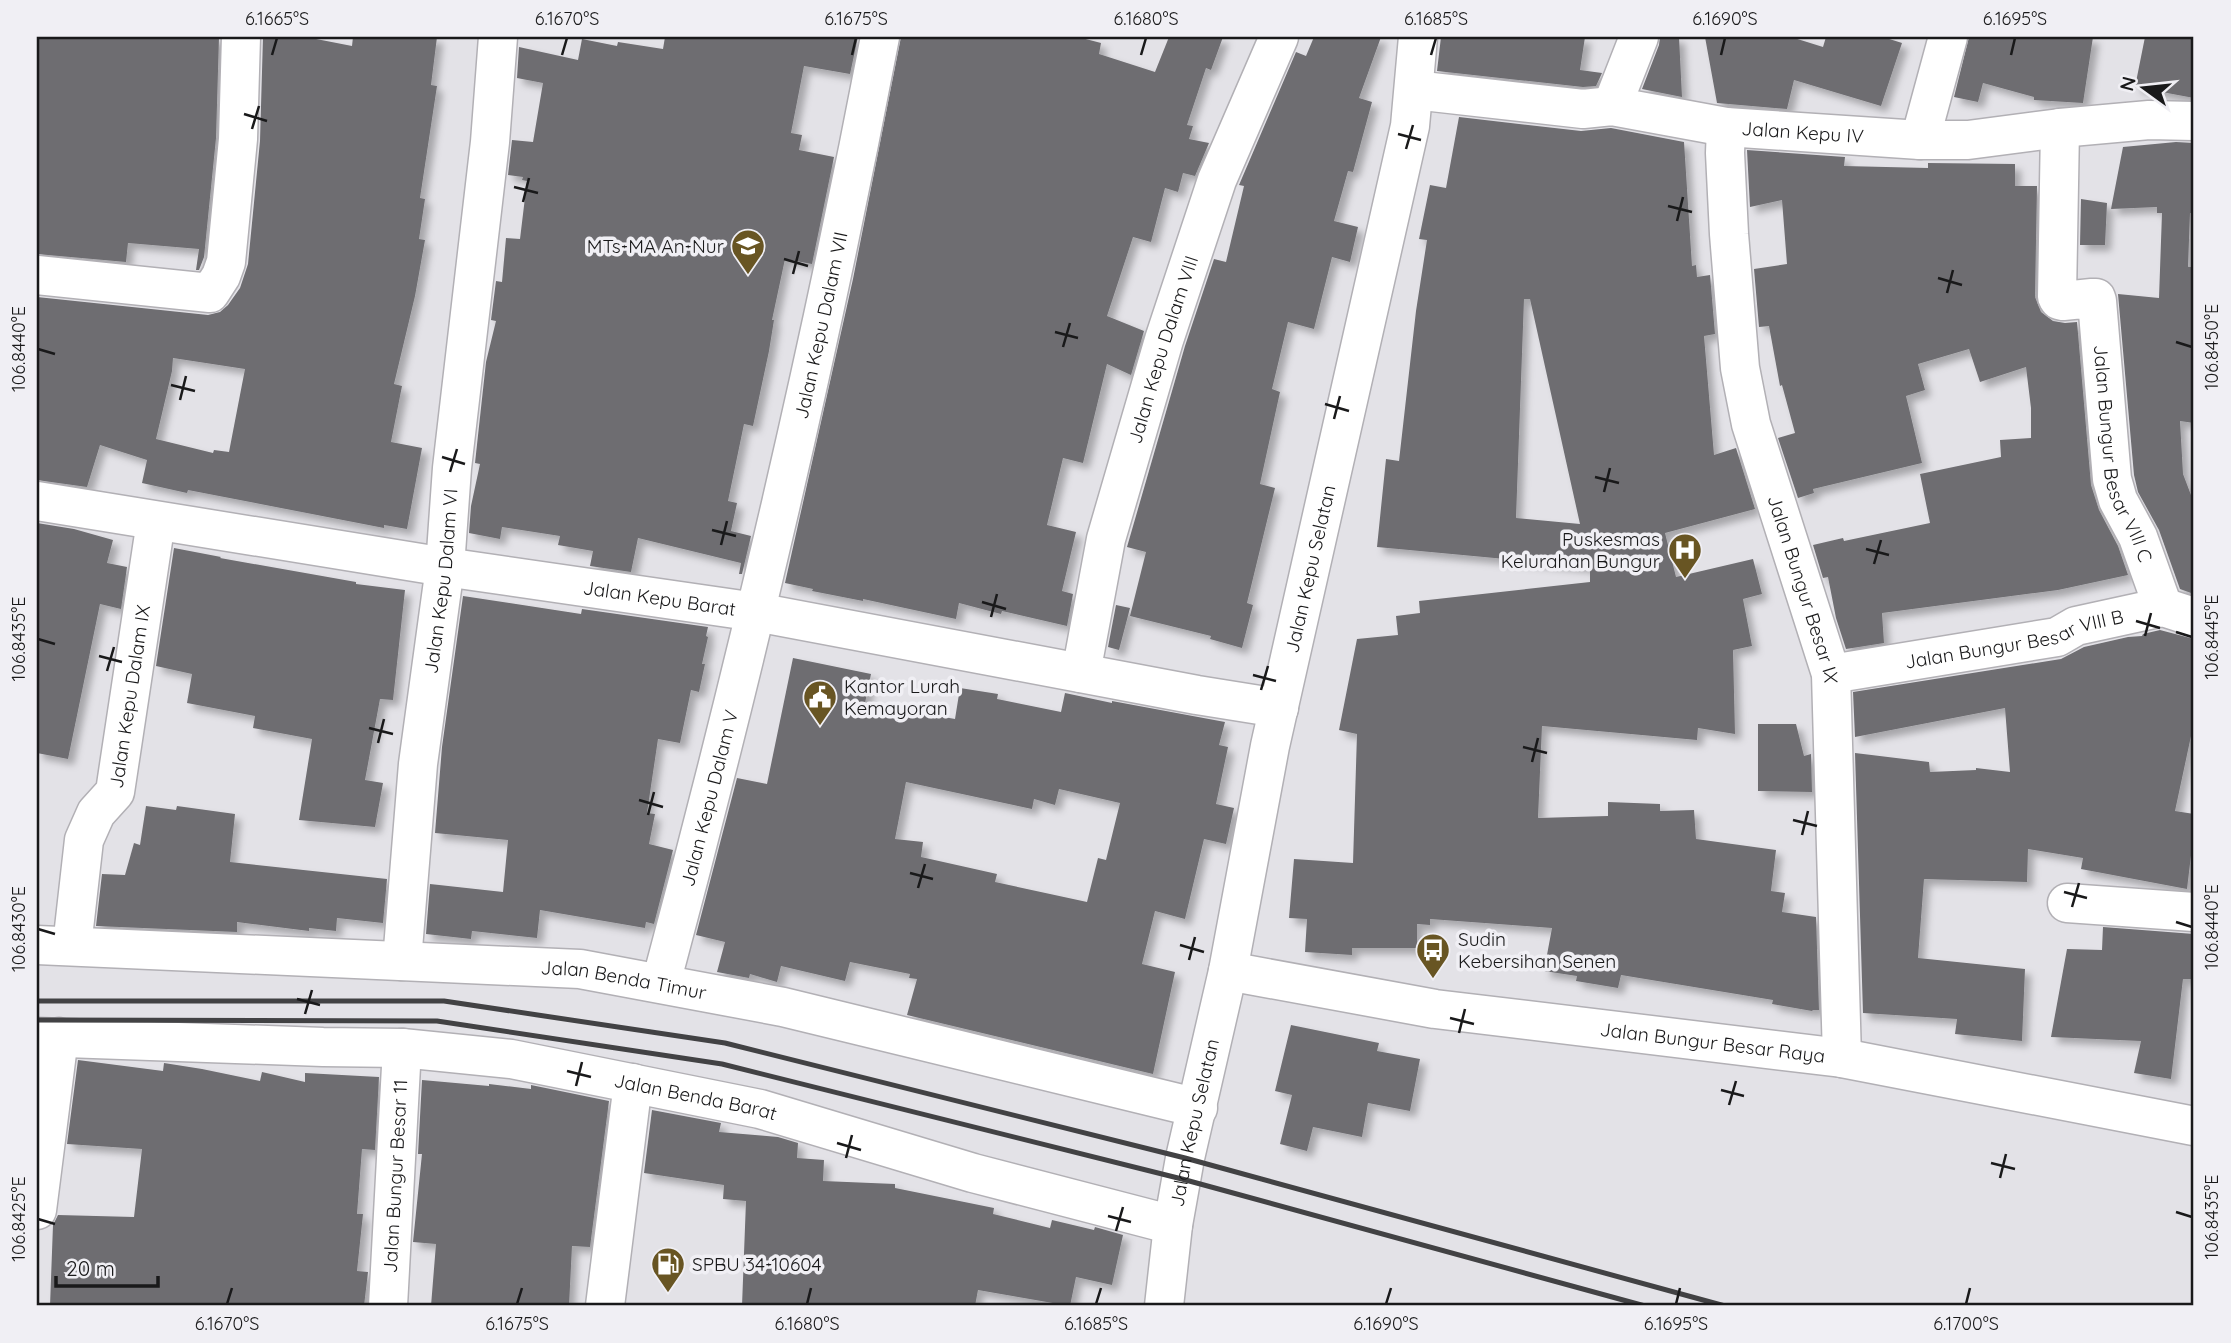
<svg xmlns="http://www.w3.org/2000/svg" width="2231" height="1343" font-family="Quicksand,sans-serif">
<defs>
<filter id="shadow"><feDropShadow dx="6" dy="6" stdDeviation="3.5" flood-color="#0004"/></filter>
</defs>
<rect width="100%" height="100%" fill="#e3e2e7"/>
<path fill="#6e6d71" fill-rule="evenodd" filter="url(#shadow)" d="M37,37H219L216,138L204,257L199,270H196L199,249L128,243L126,262L37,254Z
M263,37H306L352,46L353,37H437L431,85L437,86L420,198L425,199L419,239L425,240L415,296L394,384L402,386L391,442L422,448L407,529L384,525V528L188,490L187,493L142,483L147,460L100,445L87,487L37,480V297L208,315L220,312L228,305L240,288L248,264L260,141ZM173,358L245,369L229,452L214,450L213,453L156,439L172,371Z
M665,37H858L850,74L804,66L791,133L802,135L799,150L834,157L812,264L785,259L772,320H774L769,351L753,426L744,424L728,501L737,503L731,531L751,536L742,574H739L741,563L638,538L631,572L590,566L593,551L558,545L560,536L502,527L500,539L469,533L471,506L480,464L475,463L486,362L496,321L491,320L496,281L502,282L506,238L520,239L527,181L522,180L523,177L508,175L512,140L533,142L543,83L517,78L519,47L578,60L582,39L617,46L618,42L663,49Z
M901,37H1078L1101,43L1099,54L1155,72L1169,37H1223L1211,70L1206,68L1187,125L1193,126L1189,139L1209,143L1195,176L1183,173L1178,192L1165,188L1151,242L1133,237L1107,316L1144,331L1131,375L1107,364L1083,463L1063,458L1047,525L1076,532L1062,591L1073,594L1067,626L1002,611L1001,614L959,603L956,619L863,599V601L812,591L813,589L785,583L853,279Z
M1314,37H1381L1359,98L1372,102L1353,172L1348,171L1334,221L1358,227L1350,262L1332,257L1314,329L1288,322L1272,389L1280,392L1260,484L1275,488L1247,603L1253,605L1242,648L1210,639L1211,636L1130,616L1146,552L1127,547L1185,346L1214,259L1226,262L1244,186L1239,185L1296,52L1306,56Z
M1441,37H1585L1580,70L1602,73L1596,86L1583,87L1437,71Z
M1660,37H1679L1682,97L1642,89L1659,45Z
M1705,37H1791L1823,47L1826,37H1883L1902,43L1881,106L1794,80L1787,109L1717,103Z
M1969,37H2093L2083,103L2034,100V97L1983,83L1978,102L1954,97Z
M2145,37H2194V98L2135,87Z
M1459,117L1581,131L1611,128L1684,142L1692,266L1696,265L1697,277L1710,275L1715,334L1704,336L1714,455L1736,448L1755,509L1665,533L1676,577L1753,559L1762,594L1743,599L1752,646L1733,650L1735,734L1698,728L1697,740L1542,726L1538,818L1608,816V802L1660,804V811L1694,810L1696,839L1776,850L1771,891L1785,893L1782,912L1816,917L1819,1010H1813L1812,1011L1772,1004L1773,1000L1621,975L1618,988L1576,981L1577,976L1544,971L1552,928L1430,919V925L1417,924V948H1352V955L1305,952L1307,919L1289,918L1294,859L1353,863L1357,734L1339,730L1357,639L1398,635L1396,616L1420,613L1419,601L1590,582V567L1377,547L1386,459L1399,461L1416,311L1427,240L1419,239L1430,185L1446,188ZM1524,299H1530L1580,524L1516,518Z
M2176,142L2194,143V213H2190L2188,267H2194V423L2180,421L2183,474L2194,503V594L2180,589L2159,530L2138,492L2134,475L2118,294L2159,298L2162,213H2157V207L2111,209L2123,147Z
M1747,150L1845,157L1844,166L1928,168V163L2015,164V186H2037L2035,297L2041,312L2053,321L2065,323L2077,322L2091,485L2099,510L2118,546L2128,575L2058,590L1882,613L1884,643L1846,649L1836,618L1828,577L1823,578L1813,545L1843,538L1844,541L1930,523L1920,474L2001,457L2000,440L2031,438V408L2026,367L1980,382L1969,349L1918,364L1925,390L1906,396L1922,463L1813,489L1814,493L1798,498L1778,438L1795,433L1782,385L1780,386L1769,326L1759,327L1754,269L1787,264L1782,200L1750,207Z
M2081,199L2107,203L2105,245H2080Z
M37,523L74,529L113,540L107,563L127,567L121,609L100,604L68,759L37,753Z
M174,548L221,557L220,558L356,582V584L405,590L393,700L380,699L365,780L383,783L375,827L299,820L312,739L253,728L255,716L187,703L192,674L156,666Z
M463,596L581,614L582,609L708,627L706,636L708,637L702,664H705L699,692L691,690L680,743L658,739L647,813L655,814L649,844L673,850L654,924L646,922L645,928L540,910L537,938L472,931L471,939L426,934L430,884L503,892L508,840L435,833L442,747Z
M1116,605L1130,608L1119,650L1108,647Z
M2160,630L2194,639V722L2175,811L2194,814V830L2187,889L2081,869L2083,858L2028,849L2027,882L1924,879L1918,958L2025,969L2022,1041L1955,1034L1957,1019L1863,1013L1855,753L1929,762L1930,772L1976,770V768L2010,772L2005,708L1855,737L1853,692L2061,659L2084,647L2128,637L2142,636L2143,634Z
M793,658L871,674L865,703L955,719L960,688L998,694L997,699L1061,712L1065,693L1112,703V701L1225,722L1219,745L1228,747L1216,804L1234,808L1226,844L1204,839L1185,919L1155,911L1142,964L1175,972L1153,1074L907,1015L917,979L909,978L910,974L850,962L845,981L781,966L777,982L750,974L749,978L717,972L725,942L696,935L737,778L767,784ZM906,782L1032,809L1034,799L1055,805L1059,789L1120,803L1106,860L1098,858L1087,902L995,882L997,874L921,857L923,842L895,839Z
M1758,724H1796L1804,756L1811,754L1812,792L1758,791Z
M146,806L176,810L177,806L235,814L230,862L387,879L383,923L337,918L336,931L309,928V931L237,922V932L96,926L102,874L125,875L134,843L140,845Z
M2103,927L2194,934V979H2183L2171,1079L2134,1073L2141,1041L2051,1037L2067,949L2102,950Z
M1291,1025L1379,1043L1377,1051L1420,1059L1410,1111L1368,1103L1362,1137L1313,1127L1307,1151L1280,1144L1292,1095L1275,1091Z
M78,1060L163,1071L164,1063L202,1069L260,1081L262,1072L305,1082V1073L379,1077L375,1150L362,1149L357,1214H363L357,1271L368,1272L364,1306H50L53,1225L58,1215L134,1217L142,1149L67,1144Z
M422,1080L489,1086V1084L531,1089V1085L609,1101L590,1247L572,1246L569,1306H431L436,1244L413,1242L422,1154H418Z
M652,1110L721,1123L719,1132L778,1137L798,1143L797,1158L824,1160L823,1181L895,1184V1188L994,1208L993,1214L1050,1228L1052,1220L1094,1230L1095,1227L1123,1235L1112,1285L1076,1277L1070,1306L978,1290L975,1306H742L746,1201L723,1199L724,1185L644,1173Z"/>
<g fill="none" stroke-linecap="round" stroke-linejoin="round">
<g stroke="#b2b0b5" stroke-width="41">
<g id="minor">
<path id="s1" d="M1414,90L1583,109L1612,106L1726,127L1920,140H1968L2060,128L2149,120L2194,121"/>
<path d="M1612,106L1639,37"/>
<path id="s2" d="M1726,127L1725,153L1729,234L1740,368L1751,424L1831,674L1842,1058"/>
<path id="s3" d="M2060,128L2057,297L2059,300L2063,301L2092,298H2096L2097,301L2112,479L2118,500L2138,537L2163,607"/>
<path d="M1920,140L1948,37"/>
<path d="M37,275L210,293L221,276L226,262L238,139L241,37"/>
<path id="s4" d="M37,501L445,567L756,612L1197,695L1279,708"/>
<path id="s5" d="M1081,673L1106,539L1164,340L1217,180L1279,37"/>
<path id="s6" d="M1831,674L2057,637L2076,626L2163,607L2194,617"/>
<path d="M2067,903L2194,912"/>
<path id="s7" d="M37,945L580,969L783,1007L1198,1108"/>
<path id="s8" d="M72,946L84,840L96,813L115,792L156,521"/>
<path id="s9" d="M402,961L418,764L445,567L452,468L490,142L498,37"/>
<path id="s10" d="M1228,971L1435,1009L1842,1058L2194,1126"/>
<path id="s11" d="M661,983C745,670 819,355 880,37"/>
<path id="s12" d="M37,1037L323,1047L402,1048L511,1059L760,1109L973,1173L1173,1225"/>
<path d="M37,1210L59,1037"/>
<path id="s13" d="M388,1306L402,1048"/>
<path d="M605,1306L633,1083"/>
<path id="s14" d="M1164,1306L1173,1225L1185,1158L1228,971L1270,746L1410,126L1418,37"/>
</g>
</g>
<use href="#minor" stroke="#fff" stroke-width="38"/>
<path stroke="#424244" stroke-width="5" d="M37,1001H444L725,1043L1185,1158L1725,1306
M37,1020L437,1021L722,1064L1182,1179L1645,1306"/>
</g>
<path fill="none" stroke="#19191a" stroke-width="2.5" d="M272,55L277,38M562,55L567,38M852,55L856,38M1141,55L1146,38M1431,55L1436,38M1721,55L1725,38M2011,55L2015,38M244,114L267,121M252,129L259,106M1398,134L1421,140M1406,149L1413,125M514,187L538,193M523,202L529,178M1668,206L1692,212M1677,221L1683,197M784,259L808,266M793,274L799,251M1938,278L1962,285M1947,293L1953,270M1055,332L1078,338M2176,342L2192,347M1063,347L1070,323M38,349L55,354M171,385L195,391M180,400L186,376M1325,404L1349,411M1334,419L1340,396M442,457L465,464M450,472L457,449M1595,477L1619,483M1604,492L1610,468M712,530L736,536M721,545L727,521M1866,549L1889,555M1874,564L1881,540M982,602L1006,609M991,617L997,594M2136,621L2160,628M2176,632L2192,637M2145,636L2151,613M38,639L55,644M99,656L122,662M107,671L114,647M1253,675L1276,681M1261,690L1268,666M369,728L393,734M378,743L384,719M1523,747L1547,753M1532,762L1538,738M639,800L663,807M648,815L654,792M1793,820L1817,826M1802,835L1808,811M910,873L933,879M918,888L925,864M2064,892L2087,898M2072,907L2079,883M2176,922L2192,927M38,929L55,934M1180,945L1204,952M1189,960L1195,937M297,999L320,1005M305,1014L312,990M1450,1018L1474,1024M1459,1033L1465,1009M567,1071L591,1077M576,1086L582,1062M1721,1090L1744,1096M1729,1105L1736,1081M837,1143L861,1150M846,1158L852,1135M1991,1163L2015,1169M2000,1178L2006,1154M2176,1212L2192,1217M1108,1216L1131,1222M38,1219L55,1224M1116,1231L1123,1207M227,1304L232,1288M517,1304L522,1288M807,1304L811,1288M1096,1304L1101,1288M1386,1304L1391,1288M1676,1304L1680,1288M1966,1304L1970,1288"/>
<defs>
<g id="school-pin" transform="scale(1.75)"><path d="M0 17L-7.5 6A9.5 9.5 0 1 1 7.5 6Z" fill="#685523" stroke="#f0eff4"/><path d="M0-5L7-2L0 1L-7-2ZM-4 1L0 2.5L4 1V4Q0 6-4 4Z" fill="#fff"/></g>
<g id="hospital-pin" transform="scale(1.75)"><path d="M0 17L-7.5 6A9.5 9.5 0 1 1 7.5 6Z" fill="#685523" stroke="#f0eff4"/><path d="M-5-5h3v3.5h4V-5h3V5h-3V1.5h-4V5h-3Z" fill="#fff"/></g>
<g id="civic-pin" transform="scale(1.75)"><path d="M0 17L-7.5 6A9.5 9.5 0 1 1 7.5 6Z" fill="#685523" stroke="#f0eff4"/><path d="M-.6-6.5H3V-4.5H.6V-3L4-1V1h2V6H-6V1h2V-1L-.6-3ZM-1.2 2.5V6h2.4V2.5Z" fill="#fff"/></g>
<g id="bus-pin" transform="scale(1.75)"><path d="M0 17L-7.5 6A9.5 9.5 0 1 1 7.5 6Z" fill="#685523" stroke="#f0eff4"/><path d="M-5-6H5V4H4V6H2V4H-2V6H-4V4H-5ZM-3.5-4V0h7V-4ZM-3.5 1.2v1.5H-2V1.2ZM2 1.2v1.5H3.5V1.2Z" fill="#fff"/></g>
<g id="fuel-pin" transform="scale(1.75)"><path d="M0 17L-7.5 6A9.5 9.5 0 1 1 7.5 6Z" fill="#685523" stroke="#f0eff4"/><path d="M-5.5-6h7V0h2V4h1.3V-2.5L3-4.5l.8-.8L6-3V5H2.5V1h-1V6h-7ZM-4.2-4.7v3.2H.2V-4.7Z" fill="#fff"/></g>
</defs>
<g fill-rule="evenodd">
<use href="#school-pin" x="748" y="246"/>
<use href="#hospital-pin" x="1685" y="550"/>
<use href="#civic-pin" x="820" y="697"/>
<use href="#bus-pin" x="1433" y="950"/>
<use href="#fuel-pin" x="668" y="1264"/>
</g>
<g text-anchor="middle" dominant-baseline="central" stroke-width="7" stroke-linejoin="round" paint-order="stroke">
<g font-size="19" fill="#19191a" stroke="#f0eff4">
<text stroke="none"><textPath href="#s1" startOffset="392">Jalan Kepu IV</textPath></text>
<text stroke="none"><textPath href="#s11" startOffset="677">Jalan Kepu Dalam VII</textPath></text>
<text stroke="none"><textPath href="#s5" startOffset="334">Jalan Kepu Dalam VIII</textPath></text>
<text stroke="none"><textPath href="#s3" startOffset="369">Jalan Bungur Besar VIII C</textPath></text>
<text stroke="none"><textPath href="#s14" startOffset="752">Jalan Kepu Selatan</textPath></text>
<text stroke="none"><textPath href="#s9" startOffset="382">Jalan Kepu Dalam VI</textPath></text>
<text stroke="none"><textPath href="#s2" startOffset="472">Jalan Bungur Besar IX</textPath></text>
<text stroke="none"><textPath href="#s4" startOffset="630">Jalan Kepu Barat</textPath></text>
<text stroke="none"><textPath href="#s6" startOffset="187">Jalan Bungur Besar VIII B</textPath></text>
<text stroke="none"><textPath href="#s8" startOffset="261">Jalan Kepu Dalam IX</textPath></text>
<text stroke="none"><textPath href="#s11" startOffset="191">Jalan Kepu Dalam V</textPath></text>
<text stroke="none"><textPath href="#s7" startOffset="588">Jalan Benda Timur</textPath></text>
<text stroke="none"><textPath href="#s10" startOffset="490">Jalan Bungur Besar Raya</textPath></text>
<text stroke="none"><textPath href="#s12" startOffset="663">Jalan Benda Barat</textPath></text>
<text stroke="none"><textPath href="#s14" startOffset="186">Jalan Kepu Selatan</textPath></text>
<text stroke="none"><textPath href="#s13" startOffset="130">Jalan Bungur Besar 11</textPath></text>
</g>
<g font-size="19" fill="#19191a" stroke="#f0eff4" text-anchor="start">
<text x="724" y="246" text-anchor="end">MTs-MA An-Nur</text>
<text x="1660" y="539" text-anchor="end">Puskesmas<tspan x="1660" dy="22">Kelurahan Bungur</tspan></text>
<text x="844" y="686">Kantor Lurah<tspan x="844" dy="22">Kemayoran</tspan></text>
<text x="1458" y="939">Sudin<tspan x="1458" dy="22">Kebersihan Senen</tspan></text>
<text x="692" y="1264">SPBU 34-10604</text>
</g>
</g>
<rect width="2231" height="1343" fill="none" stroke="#f0eff4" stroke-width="77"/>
<g transform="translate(2144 88) rotate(285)" stroke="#f0eff4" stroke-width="5" paint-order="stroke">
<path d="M0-5L12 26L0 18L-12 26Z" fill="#19191a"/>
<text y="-10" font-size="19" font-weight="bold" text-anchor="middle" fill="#19191a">N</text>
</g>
<path d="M56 1276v10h102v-10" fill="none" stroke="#19191a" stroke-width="3.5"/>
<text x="66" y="1276" font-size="21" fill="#19191a" stroke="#f0eff4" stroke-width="5" paint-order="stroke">20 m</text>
<rect x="38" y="38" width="2154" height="1266" fill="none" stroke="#19191a" stroke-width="2.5"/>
<g font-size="18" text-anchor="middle" fill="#19191a">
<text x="277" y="25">6.1665°S</text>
<text x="567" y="25">6.1670°S</text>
<text x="856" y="25">6.1675°S</text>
<text x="1146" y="25">6.1680°S</text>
<text x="1436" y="25">6.1685°S</text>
<text x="1725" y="25">6.1690°S</text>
<text x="2015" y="25">6.1695°S</text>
<text transform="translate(2212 347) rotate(-90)" y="6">106.8450°E</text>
<text transform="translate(19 349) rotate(-90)" y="6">106.8440°E</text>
<text transform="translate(2212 637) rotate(-90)" y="6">106.8445°E</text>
<text transform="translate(19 639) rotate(-90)" y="6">106.8435°E</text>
<text transform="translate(2212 927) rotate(-90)" y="6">106.8440°E</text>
<text transform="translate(19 929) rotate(-90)" y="6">106.8430°E</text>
<text transform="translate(2212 1217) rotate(-90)" y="6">106.8435°E</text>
<text transform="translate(19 1219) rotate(-90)" y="6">106.8425°E</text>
<text x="227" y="1330">6.1670°S</text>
<text x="517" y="1330">6.1675°S</text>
<text x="807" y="1330">6.1680°S</text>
<text x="1096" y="1330">6.1685°S</text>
<text x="1386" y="1330">6.1690°S</text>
<text x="1676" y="1330">6.1695°S</text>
<text x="1966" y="1330">6.1700°S</text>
</g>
</svg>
